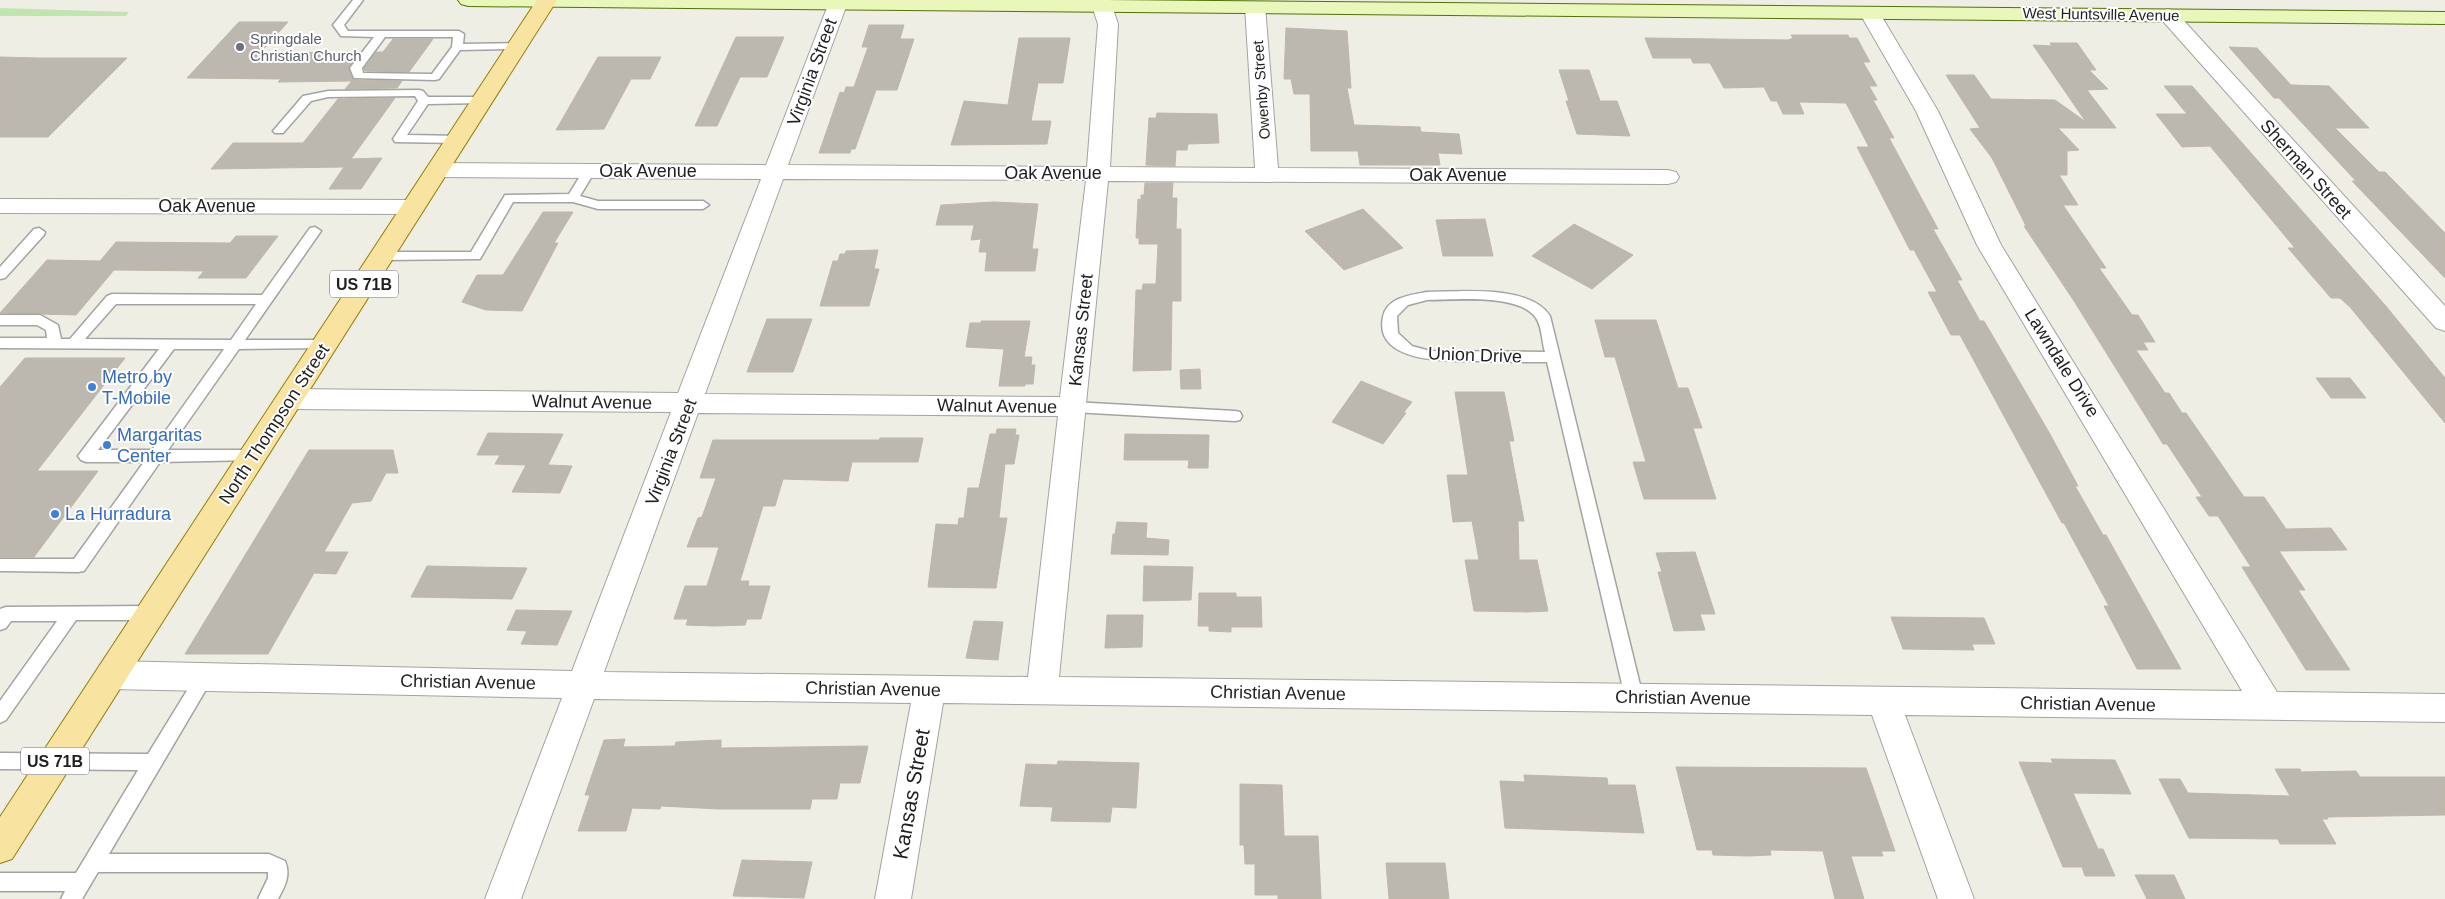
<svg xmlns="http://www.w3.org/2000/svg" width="2445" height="899" font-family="Helvetica,sans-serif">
<rect width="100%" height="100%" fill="#efeee5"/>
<path fill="#bfe7ad" d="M0,8L129,12L126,16H0Z"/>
<path fill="#bcb7af" stroke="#c0b7a8" d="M239,22H288L260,53L360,52L349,67L354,80L402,81L397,88L345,89L352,81L278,82L281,79L187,78Z
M869,25H904L900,39H914L897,90H876L855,149H851L850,153H819L840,92L844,93L846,87H854L868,47H862Z
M1286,28L1347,31L1351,88H1347L1354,125L1420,127L1421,132L1459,134L1462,154L1438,153L1440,165H1360L1358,151H1311L1310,94H1294L1291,79H1284Z
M1791,35H1848L1849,38H1857L1870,62H1863L1877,86H1869L1877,100H1873L1894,138H1889L1938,229H1933L1962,280H1957L1980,321H1984L2050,434L2078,486H2075L2103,535H2106L2181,669H2137L2104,606H2109L2064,523H2062L1960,335H1951L1928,292H1937L1914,250H1910L1857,147H1869L1846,103L1799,102L1804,114H1783L1777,101H1771L1764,87L1724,88L1710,63H1693L1691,58H1653L1645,38L1788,40L1793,38Z
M736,37H784L767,77H740L717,126H695Z
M1019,38H1070L1063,83H1038L1031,121H1051L1047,144L951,145L964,101L1008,105Z
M393,39H433L409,72L365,71L364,68L376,52H383Z
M2050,43H2077L2096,70H2089L2108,89L2087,90L2116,128H2058L2079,150L2067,151V175H2059L2078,205H2063L2106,268H2099L2132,315H2138L2155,342H2143L2148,350H2136L2165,393H2169L2182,413H2186L2244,497H2264L2286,529L2331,528L2347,550L2279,551L2305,590H2298L2350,670H2306L2242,567H2251L2218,516H2209L2196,497H2202L2167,444H2163L2074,301L2024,226H2026L1992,158L1970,129L1980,128L1946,75H1974L1991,99L2055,100L2086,122L2033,45L2052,46Z
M2229,47L2257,48L2291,85L2329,86L2369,128H2335L2379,172H2385L2445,233V278L2352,181H2356L2279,98H2274Z
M0,57L39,58H127L48,137H0Z
M598,57H661L650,79H631L604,129L556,130Z
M1559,70H1589L1600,101H1617L1630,136L1577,134L1566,101H1569Z
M2164,86H2192L2385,305L2445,378V423L2350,307L2340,298H2331L2288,248H2295L2210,146L2182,147L2156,114H2187Z
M395,98L351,159L382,158L361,189H329L344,167L211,169L233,143H303L338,99Z
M1157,113L1217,114L1219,143L1188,144L1187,150H1176L1175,166L1146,165L1149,118H1156Z
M1145,183H1173L1172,198H1177L1176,229H1181V301H1172L1171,370L1133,371L1136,290H1142L1143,284H1156L1158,244H1139V238H1136L1138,199L1141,200V195H1144Z
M994,202L1038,204L1032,249H1038L1035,271H985L987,252H979L981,239L971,240L974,225H936L941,205Z
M1363,209L1403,248L1344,270L1305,231Z
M543,212H573L554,243H558L522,311L486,310L462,302L477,275H503Z
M1485,219L1493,256H1443L1436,220Z
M1574,224L1633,255L1592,289L1532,256Z
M236,236H278L246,278H198L204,271L114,270L76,315L0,313L47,260L100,261L116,242L230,243Z
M878,250L874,269H879L869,306H820L833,261H838L840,254H845L846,251Z
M767,319H812L793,372H747Z
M1595,320H1656L1678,388H1688L1702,428H1693L1716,499H1644L1633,462H1646L1615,357H1605Z
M981,321H1030L1024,357H1032L1031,365H1035L1033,384H1025V386H999L1004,349L966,347L970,323H981Z
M25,358H125L37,471H98L34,557H0V387Z
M1200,369L1201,389H1181L1180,370Z
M2316,378H2350L2366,398H2331Z
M1361,381L1412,402L1404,412L1406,413L1383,444L1332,422Z
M1455,392H1504L1514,441H1509L1524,521H1518L1519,560H1537L1548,611L1528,612L1474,611L1465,560H1479L1472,521L1453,522L1447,475H1468Z
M997,429H1016L1015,435H1019L1014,464H1005L999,518H1007L996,588L928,587L936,524L958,525L959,518H964L968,488H979L990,434H996Z
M488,433L563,434L548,465L572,466L560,493L512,492L526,465L495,464L500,455H477Z
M1125,434L1209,435L1208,468H1188L1189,460H1124Z
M880,438H923L918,462H852L848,481L783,479L775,506H763L740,581H749L748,586H770L761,619H747L745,625L714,626L686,625L688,619H674L685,586H707L719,547H687L698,518L702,517L716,478H700L713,440H879Z
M309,450H393L398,473H386L371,501L352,503L324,552H348L336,574L314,573L268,654H185Z
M1117,522L1147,523L1146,538L1169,540L1168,555L1111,554L1113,534H1115Z
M1695,552L1715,614H1700L1705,630L1674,631L1658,572H1662L1656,553Z
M427,566L527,568L512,599L411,597Z
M1144,566L1193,567L1191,600L1143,601Z
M1199,593H1236V597H1261L1262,627H1231V632L1209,631V626H1198Z
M516,610L572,611L557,645L521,644L527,631L507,630Z
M1107,615H1143L1142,647L1105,648Z
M1891,617L1984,618L1995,644H1972L1974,650L1903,649Z
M974,621L1003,622L998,660L966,658Z
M625,739L623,747L675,746L676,742L721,740V748L868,746L860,783H840L837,799H812L810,809H719L661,806L660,809L632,808L626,831H578L590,795H585L604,740Z
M2051,759L2115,760L2131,794L2073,793L2098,849H2103L2115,876H2085L2082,867H2063L2019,762L2053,763Z
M1058,761L1139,763L1136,808L1112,807L1110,822L1051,821L1053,807L1020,806L1026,764L1057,765Z
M1676,767L1866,768L1895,851H1881L1883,856H1851L1864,899H1835L1823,851L1770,850L1771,855L1748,856L1713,855L1712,850H1697Z
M2275,769H2300L2301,772L2356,771L2360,777H2445V815L2327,817L2328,819H2322L2336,844H2280L2278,839L2189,838L2159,779H2180L2188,793L2290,796Z
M1524,775L1607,778L1608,785H1635L1644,833L1505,828L1500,781L1525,782Z
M1240,784L1282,785L1284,836H1318L1321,899H1278V895H1255V864H1245L1244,845H1240Z
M742,860L812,862L804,898L733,896Z
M1386,863H1445L1449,899H1389Z
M2135,875H2174L2185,899H2147Z"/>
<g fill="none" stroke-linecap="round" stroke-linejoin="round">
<g stroke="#a3a3a3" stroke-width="3">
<path id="lane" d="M353,0H363L344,25L348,31H459L464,34L463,44L517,43L522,46L517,49L460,50L439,79L435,80L354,78L350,68L374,37L341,36L333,25ZM385,37H453L452,47L432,74L363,73L362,68Z
M419,90L423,91L428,97H483L489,100L483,103L428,104L407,135L461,136L463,139L461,142L457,143L395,142L393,139L418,101L415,96L328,97L311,101L283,133H275L273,131L303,96L328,91Z
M589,167L595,171L580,196L598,201H703L709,205L703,209H598L573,202H513L480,259L382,260L375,256L382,252H471L505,195L569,194L585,168Z
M315,227L321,231L245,340H325L330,342L332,345L330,348L239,349L168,450H253L258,452L261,456L258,460L160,462L84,571L78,572L0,571V559H74L144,462H86L81,460L78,456L159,349L0,348V338H47L46,330L37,325H0V315H40L58,325L61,339H70L107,296L112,294L262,295L310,228ZM116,304H256L231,340L85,339ZM174,349H224L152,450H98Z
M39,228L45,232L44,235L5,278L0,279V267L34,229Z
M1427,292C1460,292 1529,284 1550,316L1643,697L1640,702L1634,705L1628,702L1625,697L1547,362C1526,362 1506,362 1485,361C1457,361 1373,366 1383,317C1387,297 1411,295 1427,292ZM1427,300C1454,300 1519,293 1536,318C1542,326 1542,343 1545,352L1430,351L1412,346L1398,333L1397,316L1408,305Z
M1073,402L1235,411L1240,412L1242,416L1240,420L1235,421L1073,412L1068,411L1066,407L1068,403Z
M151,606L157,608L159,613L157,618L151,620H76L6,720L0,723V701L57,621H11L6,628L0,630V609L6,607Z
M205,669L211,671L214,676L211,681L109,854H269L285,861C291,875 285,886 278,899H258L268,878V872H98L82,899H61L65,891H0V873H76L138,770L0,769V753L148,754L199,671Z"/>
</g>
<g stroke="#a3a3a3" stroke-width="2">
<path id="street" d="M830,0H844L847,4L788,165L1087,167L1098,24L1090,0H1110L1118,24L1110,167L1255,168L1245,6L1248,2H1262L1265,6L1278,168L1668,170L1676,172L1679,177L1676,182L1668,184L1108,181L1059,677L2242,691L1977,245L1916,111L1859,12L1862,8H1876L1879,12L1938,111L2001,245L2277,692L2445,694V722L1905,715L1974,899H1938L1872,715L943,703L911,899H875L911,703L594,699L521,899H485L562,698L111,689L100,685L95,675L100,665L111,661L572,671L671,412L291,409L282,406L278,399L282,392L291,389L678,393L761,179L437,177L429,175L426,170L429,165L437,163L766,165ZM783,179L1086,180L1060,397L705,394ZM698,413L1058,416L1028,677L604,672Z
M2168,9L2175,11L2445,306V331L2436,328L2161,19L2158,15L2161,11Z
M0,199L413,200L421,202L425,207L421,212L413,214L0,213Z"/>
</g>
<g stroke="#537209" stroke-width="2">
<path id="secondary" d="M458,0H1104L2445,12V24L468,6L461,4Z"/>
</g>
<g stroke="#937f06" stroke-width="2">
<path id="primary" d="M537,0H557L12,859L0,863V817Z"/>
</g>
<use href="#lane" fill="#fff" fill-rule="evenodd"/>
<use href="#street" fill="#fff" fill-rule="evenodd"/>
<use href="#secondary" fill="#e9f7bb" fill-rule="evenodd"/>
<use href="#primary" fill="#f8e3a1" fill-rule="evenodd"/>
</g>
<circle fill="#6b7280" stroke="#fff" stroke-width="2" cx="240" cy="47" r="5"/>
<g fill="#3f7fe0" stroke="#fff" stroke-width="2">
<circle cx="92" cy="387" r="5"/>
<circle cx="107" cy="445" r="5"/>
<circle cx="55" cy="514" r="5"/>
</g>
<g text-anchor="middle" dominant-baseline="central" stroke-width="4" stroke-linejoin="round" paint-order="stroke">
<g font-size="15" fill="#1f1f1f" stroke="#fff">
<text transform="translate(2101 14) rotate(1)">West Huntsville Avenue</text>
<text transform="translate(1261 90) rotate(-94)">Owenby Street</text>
</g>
<g font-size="15" fill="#5b616d" stroke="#fff" text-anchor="start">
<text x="250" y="38">Springdale<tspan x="250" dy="17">Christian Church</tspan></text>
</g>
<g fill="#fff" stroke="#626262" stroke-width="1">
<rect x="330" y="270.5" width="68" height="27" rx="4"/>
<rect x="21" y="747.5" width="68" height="27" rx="4"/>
</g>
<g font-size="16" font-weight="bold" fill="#1f1f1f">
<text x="364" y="284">US 71B</text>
<text x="55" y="761">US 71B</text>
</g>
<g font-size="18" fill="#1f1f1f" stroke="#fff">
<text transform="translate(812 72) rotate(-70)">Virginia Street</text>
<text transform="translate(2306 169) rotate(48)">Sherman Street</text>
<text x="648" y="171">Oak Avenue</text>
<text x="1053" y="173">Oak Avenue</text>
<text x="1458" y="175">Oak Avenue</text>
<text x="207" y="206">Oak Avenue</text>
<text transform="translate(1081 330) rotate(-84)">Kansas Street</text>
<text transform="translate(1475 355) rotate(2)">Union Drive</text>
<text transform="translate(2062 363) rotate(58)">Lawndale Drive</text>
<text transform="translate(592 402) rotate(1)">Walnut Avenue</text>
<text transform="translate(997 406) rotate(1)">Walnut Avenue</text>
<text transform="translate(274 424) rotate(-57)">North Thompson Street</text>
<text transform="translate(671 452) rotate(-69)">Virginia Street</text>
<text transform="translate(468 682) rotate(1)">Christian Avenue</text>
<text transform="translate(873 689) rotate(1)">Christian Avenue</text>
<text transform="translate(1278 693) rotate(1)">Christian Avenue</text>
<text transform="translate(1683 698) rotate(1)">Christian Avenue</text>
<text transform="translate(2088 704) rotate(1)">Christian Avenue</text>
</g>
<g font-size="18" fill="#366cbe" stroke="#fff" text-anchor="start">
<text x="102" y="377">Metro by<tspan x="102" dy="21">T-Mobile</tspan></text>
<text x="117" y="435">Margaritas<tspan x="117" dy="21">Center</tspan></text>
<text x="65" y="514">La Hurradura</text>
</g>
<g font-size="21" fill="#1f1f1f" stroke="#fff">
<text transform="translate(911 794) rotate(-80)">Kansas Street</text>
</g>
</g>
</svg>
